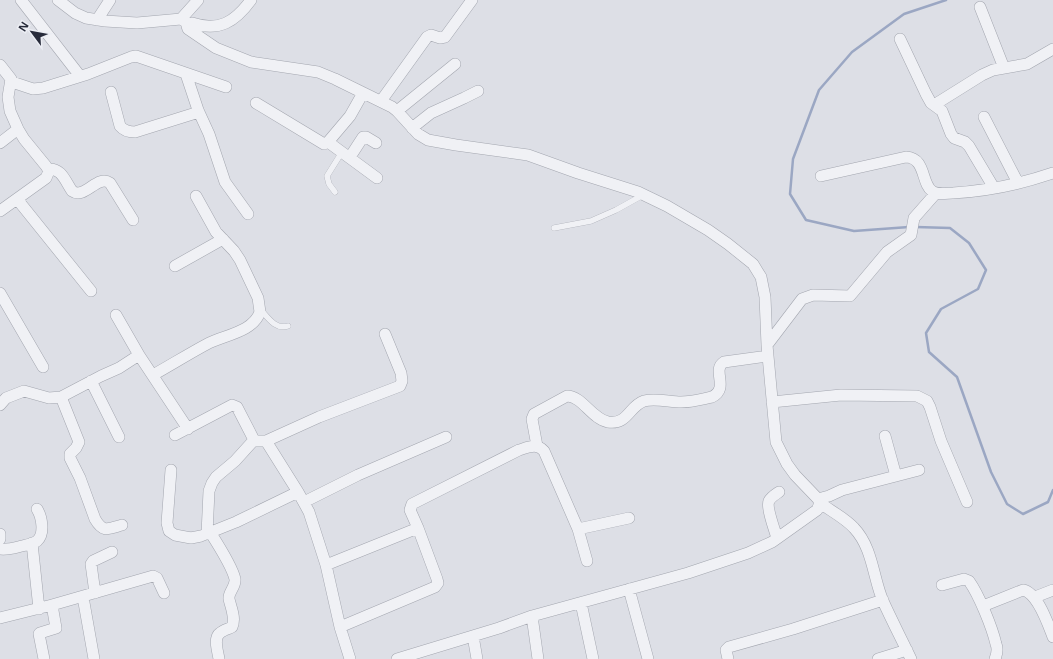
<svg xmlns="http://www.w3.org/2000/svg" width="1053" height="659" viewBox="0 0 1053 659" font-family="'Open Sans',sans-serif">
<rect width="100%" height="100%" fill="#dddfe6"/>
<g fill="none" stroke-linecap="round" stroke-linejoin="round">
<!-- stream -->
<path stroke="#9ba7c3" stroke-width="2.5" d="M909,227l-55,4 -48,-11 -16,-26 3,-35 26,-69 33,-38 52,-38 42,-14
M916,227l34,1 19,15 17,27 -8,19 -37,20 -15,24 3,19 28,25 34,95 16,32 16,10 25,-12 5,-12"/>
<defs>
<path id="service" d="M335,192l-6,-8 -2,-8 15,-24
M554,228l37,-7 25,-11 27,-15
M261,310c7,8 15,20 27,16"/>
<path id="minor" d="M21,0l59,76
M58,0l17,13 11,5 19,3 32,2 44,-4 8,5
M251,0c-16,22 -32,32 -59,23l-5,3 1,3 28,19 35,14 67,10 17,7 57,28 5,4 21,23 10,6 28,5 72,10 50,18 60,19 29,14 41,24 20,14 25,20 8,13 4,20 2,48 9,97 11,22 8,11 23,24 2,4 -3,7 -45,32 -24,11 -60,20 -156,43 -33,12 -102,31
M980,7l24,61
M181,19l17,-19
M97,20l13,-20
M900,39l26,55 5,9 11,8 9,23 3,4 11,4 4,4 25,42
M0,65l11,14 -3,18 2,14 8,18 6,10 22,27 3,5 -3,7 -46,33
M186,74l12,36 11,24 16,48 23,32
M12,82l21,7 10,-1 45,-14 43,-17 5,-1 90,31
M111,92l9,34c4,5 9,6 15,6l64,-20
M381,101l46,-64 4,-2 9,3 5,-1 27,-37
M256,103l68,41 4,-2 22,-26 13,-23
M934,105l48,-30 11,-5 34,-6 26,-15
M397,111l58,-47
M984,117l34,66
M412,128l19,-15 33,-15 14,-7
M328,142l49,36
M0,143l18,-14
M350,157l13,-20h3l10,6
M48,169c14,-1 17,12 24,22 13,9 25,-17 38,-8l23,37
M821,176l85,-19c20,1 15,26 26,34 5,4 15,2 21,2 34,-2 68,-9 100,-20
M17,199l74,92
M175,266l48,-27
M0,293l43,74
M767,345l35,-46 11,-4 37,1 37,-44 24,-17 3,-17 22,-25
M139,355l49,74
M153,375c18,-10 37,-22 56,-32 16,-8 44,-11 51,-31l-2,-14 -18,-38 -6,-9 -18,-19 -20,-36
M91,381l28,56
M61,397l18,45 -3,6 -6,6v4l10,20 15,41c8,14 13,10 27,6
M772,402l69,-7 76,1 10,5 3,6 11,34 26,61
M0,405l6,-7 18,-7 25,7 12,-1 40,-21 18,-8 20,-13 -23,-40
M175,435l57,-30 5,2 17,33 3,1h9l32,51 11,20 17,53 14,62 10,32
M885,436l11,40
M266,441l53,-24 81,-31 2,-5 -1,-8 -16,-39
M537,446l-5,-27 2,-5 33,-18c15,0 25,23 41,26 20,3 21,-16 36,-21 11,-3 26,1 37,1 11,0 21,-3 31,-5 18,-9 -1,-27 12,-35l44,-6
M171,470l-4,53 2,8 6,4 16,3 10,-2 35,-14 62,-30
M818,499l11,-3 13,-6 77,-20
M304,502l54,-27 88,-38
M820,503c11,8 25,15 34,25 19,20 19,50 29,73 9,20 19,39 28,58
M418,528l-8,-18 2,-6 107,-54c10,-3 18,-7 25,1l34,78 9,32
M578,529l51,-11
M210,532c7,11 22,34 25,47 1,8 -7,13 -6,20 2,9 7,19 3,28 -4,2 -9,3 -12,6 -7,5 -2,19 -1,26
M0,534v5
M207,534l2,-43 3,-8 4,-6 19,-16 19,-21
M777,538c-2,-7 -11,-31 -8,-37 2,-4 7,-7 10,-9
M32,543l7,66
M0,549c8,1 14,-1 22,-3 4,-1 11,-2 15,-5 8,-7 5,-24 0,-32
M326,565l92,-37 19,51 1,4 -3,4 -95,40
M942,585l22,-6 5,2c10,14 23,46 27,63 2,5 1,10 -1,15
M629,589l19,70
M95,593l-4,-29 2,-3 19,-9
M83,597l11,62
M1035,597l18,-7
M581,603l12,56
M983,606l40,-16c15,3 25,34 30,47
M532,616l6,43
M0,618l52,-13 101,-29 4,2 7,15
M473,636l4,23
M44,659l-5,-25 1,-1 16,-5 -4,-23
M728,659l-2,-9 3,-3 64,-18 90,-29
M878,659l29,-9"/>
</defs>
<!-- service casing -->
<use href="#service" stroke="#a3a6af" stroke-width="6"/>
<!-- minor casing -->
<use href="#minor" stroke="#a3a6af" stroke-width="12"/>
<!-- service -->
<use href="#service" stroke="#f0f1f5" stroke-width="5.5"/>
<!-- minor -->
<use href="#minor" stroke="#f0f1f5" stroke-width="11"/>
</g>
<!-- north arrow -->
<g transform="translate(32 32) rotate(302)" stroke="#eceef4" stroke-width="3" paint-order="stroke">
<path d="M0-3L7 15L0 10L-7 15Z" fill="#282c3b"/>
<text y="-6" font-size="11" font-weight="bold" text-anchor="middle" fill="#282c3b">N</text>
</g>
</svg>
